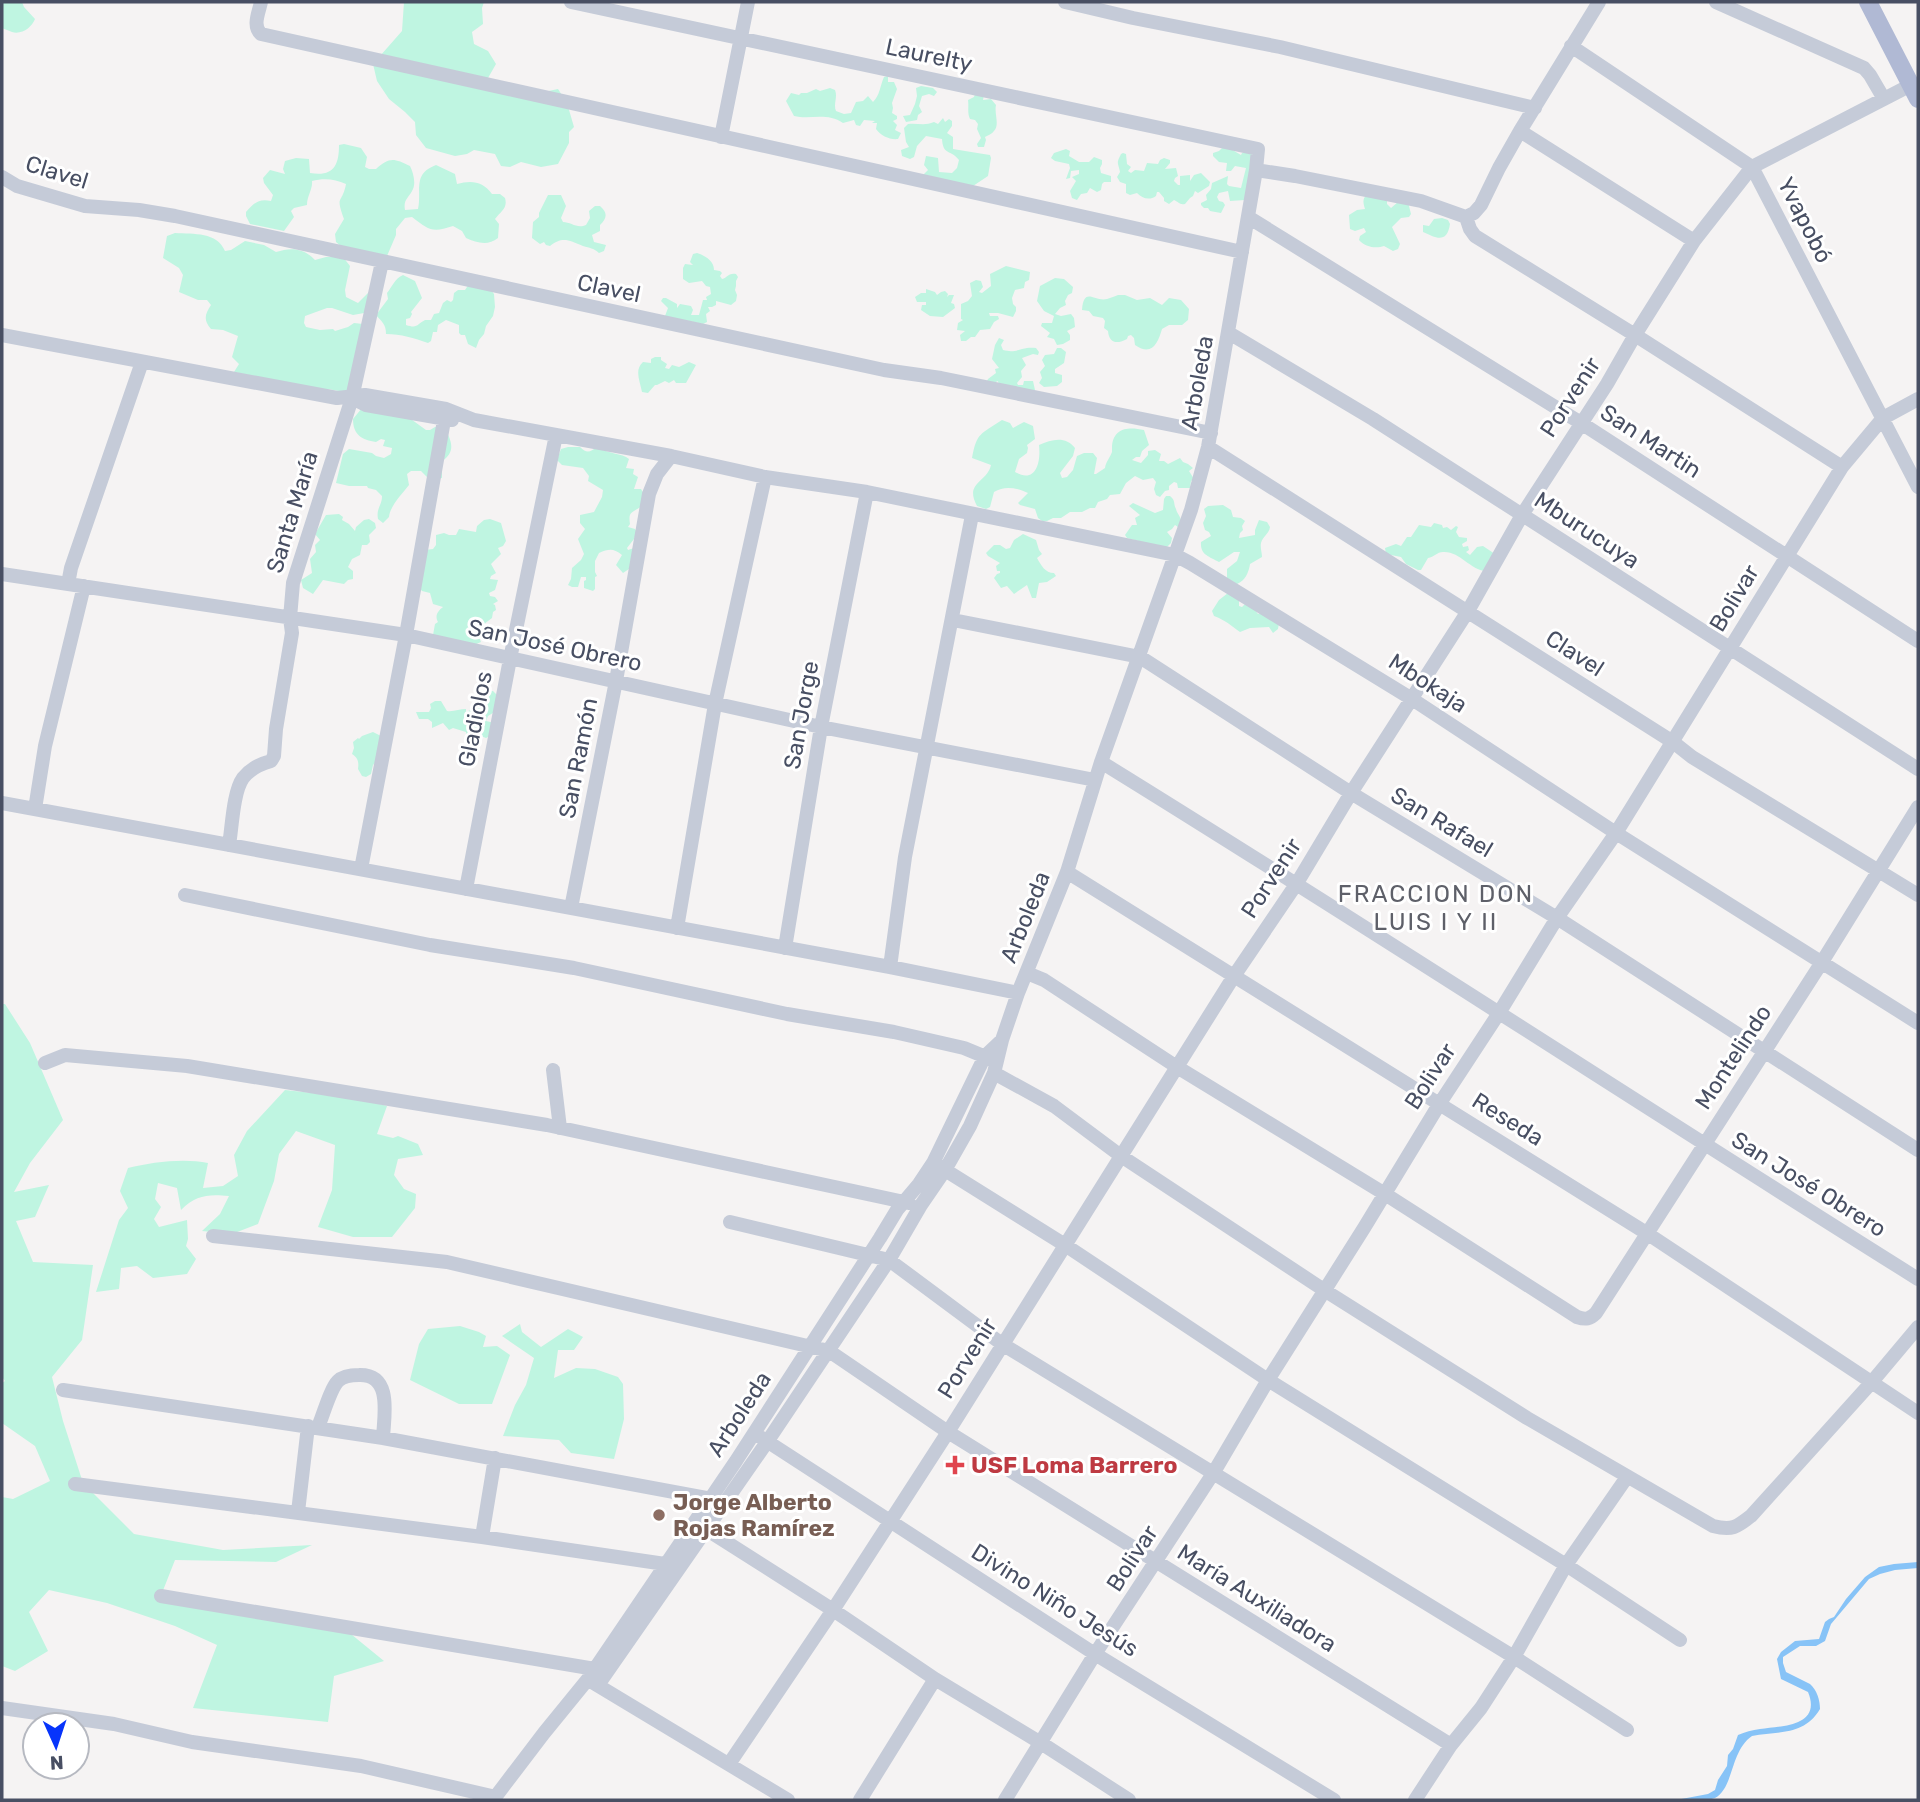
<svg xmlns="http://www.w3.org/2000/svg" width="1920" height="1802" viewBox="0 0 1920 1802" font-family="Rubik,sans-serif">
<rect width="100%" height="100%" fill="#f5f3f3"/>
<!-- green -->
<path fill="#bff5e1" d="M2,2h20l2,5 11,12c-3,8 -13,16 -23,13 -3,-1 -7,-3 -10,-4z
M404,2h80l-2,6 1,16 -11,8 2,12 14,7 8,13 -8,14 51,15 19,-4 9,14 7,24 -5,5v11l-11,21 -17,3 -20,-5 -11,5 -9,-1 -6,-12 -21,-4 -7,4 -12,2 -29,-8 -10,-13 -1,-13 -10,-10 -16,-13 -12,-18 -4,-17 29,-33z
M888,76v6h6l3,7 -5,14 1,5 -1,5 5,3v3l-4,2 4,4 -2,5 6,3 -3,6c-8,1 -17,-3 -22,-10l1,-6h-5l3,-2 -11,-1 -4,6 -4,-1 -2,-5 -11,3c-16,-11 -33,-3 -49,-7l-8,-15 5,-8 8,2 2,-2h6l9,-4 4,2 10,-3 5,2c3,7 -2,14 1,21l8,3 7,-1 5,-11 7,-1 5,-5 5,6c7,-7 7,-16 11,-25z
M921,86l12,2 4,4 -3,4 -5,-2 -7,2 -3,10 3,6 -4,3 -1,5 -11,2 -3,-6 7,-1 5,-11 2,-8 -1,-8z
M975,94l9,1 -1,5 8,-1 5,6c-2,8 4,20 -2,26 -2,3 -6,4 -9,6l1,3 -2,7h-6l-1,-3 4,-6 -4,-9 1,-5 -3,-4 -5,-1c-3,-6 -1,-12 -2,-19l6,-3z
M943,118l2,4 4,-3 3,2v5l-5,7 6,4v12c12,2 24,4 37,6l1,3 -3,18 -15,10 -51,-10 6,-6 -4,-5 2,-9 12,2 1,14 13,1 5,-5 2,-8c-8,-11 -16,-4 -17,-21l-16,-3 -9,10 -3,11 -4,2 -8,-3 -1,-6 8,-3 -3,-5 -2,-14 4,-4c10,-1 17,2 26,-2l4,2z
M344,144l17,4 6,9 -2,10 4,2h7c13,-12 18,-11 34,-3 3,6 6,16 3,23 -4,9 -10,10 -8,21l13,-1c4,-19 -6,-35 18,-44l19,9 2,10c14,-4 26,-3 35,10h8l5,4c3,10 -4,13 -10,21l4,5 -1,14c-10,8 -21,5 -32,0l-4,-7 -9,-5c-21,7 -24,4 -41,-9l-7,1 -9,11v6l-9,21 -43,-7 -8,-7 -1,-8 9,-15c-9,-25 -2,-14 2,-35 -11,-5 -22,-6 -34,-3 1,8 -5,15 -5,24l-13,3 -3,3 3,6 -10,14 -34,-7 -4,-8v-4c8,-9 13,-14 25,-11l2,-6 -9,-12 -1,-5 7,-8 15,4 -2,-5 2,-8 11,-3 13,1 1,14c23,4 29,-7 29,-28z
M1223,147l6,1 12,7 1,-2h10l-7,47 -15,1 -2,-10 -9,2 -2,4 2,4 4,1 2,3 -4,8 -11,-2 -2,-3h-4l-3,-3v-2l6,-3 -1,-5 5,-6 1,-6 16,-7 -1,8 2,2 12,2 5,-20 -11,-2 -4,5h-5l1,-8 -8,-1 -6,-6v-3l6,-2z
M1066,149l4,2 -1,5 10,6h10l5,-5 8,3v4l-2,4 1,5 10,3v6h-7l-2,2 -1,6 -4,2 -7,-4 -3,5 -6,1 -4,6 -5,-2 -2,-7 6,-10 -4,-4 7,-3v-4l-8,1 -1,7 -4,1 4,-11 -1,-4 -14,-3 -4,-3 3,-5z
M1123,153l3,1 1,10 4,3 -3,4 3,2 4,-3 9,1 3,-8 11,1 2,-4 4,-2 6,2v3l-5,6 11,-1 2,8 -3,2 -1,3 4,4h2v-9l10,-1v6l4,-6 7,-2 9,9 -1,4 -11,7 -3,-2 -2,5 -3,2 -5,6c-6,1 -6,-2 -11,-4l-5,4 -5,-3v-3l-5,-6h-2l-1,4c-7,5 -14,2 -19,-3l-7,2 -4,-2v-9l-6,-2 -3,-5 3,-5c-2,-10 -4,-8 1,-18z
M1374,190l13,9v5l4,4 7,-6h10l3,12 -2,3 -8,1 -9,9 8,17 -2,5 -5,2 -9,-5c-8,3 -19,1 -25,-6l1,-4 6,-4 -2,-4 -9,3 -5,-2 -1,-14 8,-5 8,-1c-4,-12 0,-13 9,-19z
M548,195h13l5,11 -5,12 2,4c8,0 14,7 23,3l4,-7 -1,-7 6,-5h5c8,7 7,12 0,19v6l-8,4 2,7 12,3 -2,6 -5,2c-6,-5 -9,-5 -16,-7 -14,-6 -21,-10 -33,0l-4,-1 -2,-3 -4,2 -8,-6 1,-16 6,-5v-4z
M1442,218l6,2 2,4c-3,20 -14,14 -27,8v-7l6,1 5,-7z
M175,233c19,1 42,-1 50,18l6,-1 14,-9 19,4 12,7c15,-5 28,-4 39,8l11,-3h17l7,9 -5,24 1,7 12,6 17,-17 -11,27 -11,2 -21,-7h-5l-22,8 -1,7 2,4 14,3 13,-1 2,2 13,-4 6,-4 9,1 -13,66c-10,4 -19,-3 -30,0l-86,-18 5,-8 -7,-7 6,-21 -15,-6 -12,-1c-8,-9 -6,-15 0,-24l-4,-5h-9l-19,-8 4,-17 -4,-7 -16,-10 4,-22z
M697,253c9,3 17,8 17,17l6,1 2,2 -2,3 2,3c6,-1 5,-6 14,-5l2,3 -2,4v5l-1,4 2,5 -1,6 -5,4 -15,-4v4l-4,2h-4l2,4 -4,3 1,8 -4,2 -38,-8 3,-8 -7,-7 2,-3h3l11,6v4l3,-4 11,2 2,4 -2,5h8l4,-15h4l-1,-3 5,-3 -1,-7 -4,-1 -4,-5 -13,2 -6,-4v-11l2,-4 8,1 -3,-3 3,-8z
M1006,266l24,6 -1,8 -4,2 -1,6 -9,2 -3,8 1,6 3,3v4l-3,6 -15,-4h-9l1,3h8l1,3 -5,3 -4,7 -10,1 -5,7h-4l-5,4h-5l-1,-6 5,-4 -8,-1 1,-7 5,-3 -2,-1v-15l7,-3 4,-5 -2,-13 6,-3 5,1 2,6 -4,5 3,1 9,-7 -1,-12z
M403,275l12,6 7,17 -11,14 1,2 -2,4 -4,1v6c12,4 11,-1 19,-5h6l3,-6 5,-1 4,-10 4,-3 4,2 2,-2 1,-7 4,-3h7l4,-6 22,6 3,4 1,13 -2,9 -7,10 -2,8 -5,6 -3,8 -8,-4 -3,-9h-4l-2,-2v-8l-13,-5 -8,5 -1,7h-4l-2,9 -3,2c-14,-5 -27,-9 -42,-9 0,-10 -4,-12 -10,-19l12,-16 -1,-6c5,-6 8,-15 16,-18z
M1055,278l9,1 9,8 -1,6 -4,2 -3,6 1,4 -6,3 -5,6 6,2 10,-2 3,4 1,9 -8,4 3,4v5l-7,4 -6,1 -3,-6 -7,-2 3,-4 -9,-7 1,-3h10l2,-7 -10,-5 -7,-10 3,-15z
M926,289l9,3 2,3 4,-3 4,-1 3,3 -1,3 2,-2h5l-3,8 3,1 1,4 -12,9 -13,-1 -9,-6 1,-5h4v-3h-9l-2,-5 6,-4h5z
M1118,295h7l12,5 13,-2 12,7 7,-7 12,2 8,9 -1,11 -6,5h-13l-7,4c-4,14 -10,28 -27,16l-1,-7 -3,-3 -3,1 -1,3c-9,5 -18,5 -19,-8l-4,-3 1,-7 -2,-3 -10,-2 -4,-5 -7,-1c2,-24 12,-8 25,-11 4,-1 8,-3 11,-4z
M999,338l5,2 -3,5 2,5c15,4 18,-4 33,-2l3,4 -1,3 -5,-1 -11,4 4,7 -5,6 1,6 -5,6 1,2h5l1,-4h9l2,9 -20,1 -4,-6 -12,1 -1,-5 -9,4 -3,-2 2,-4 8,-6 -1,-4 4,-1 -7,-9 3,-14z
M1057,348h4l5,4 -2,11 -9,6v4l7,2v7l-5,4 -13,1 -5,-4 3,-5 -2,-6 5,-6 -3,-6 3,-5 9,-1z
M655,357h6v3l6,4 -2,4 4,1 3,-4 7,2 10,-5 7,3 -10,18h-10l-2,-3 -5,3 -4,-2 -8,4h-2l-7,8 -6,-1c-2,-11 -8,-22 1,-30l8,1v-4z
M362,408l46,9 18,13h4l5,-3 9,1c8,12 12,24 -2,33v17l-12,2 -9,-9h-10l-4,3 2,11c-7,9 -19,21 -20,32l-6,6 -5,-4c-2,-11 4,-13 4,-23l-6,-6 -8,-2 -1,-2h-18l-13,-3 7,-29 6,-5 23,4 4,3 8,2 7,-4 1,-6 -9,-2 2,-6 -4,-1 -5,3c-14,-2 -23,-7 -23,-23z
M1002,420l8,3 3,5 11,-6 9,4 2,13 -8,6 1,3 -1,5 -8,6 -4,13c21,12 26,-10 24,-27 13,-6 27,-9 36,3l-2,8 -13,17 2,5 5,-1 6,-7 4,-14 7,-3h9l4,5 -3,16h2l9,-6c1,-7 5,-10 7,-16 0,-2 0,-4 0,-6 2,-19 17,-19 32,-16l5,15 -7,6 -2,6h-4l-4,3 9,3 7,-8v-4l7,-1 6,4 -2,7h5l4,3 12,-6 3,4 5,2 5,4 -4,3 5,8 -3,2 -1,7h-12l-1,-5 -3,-1 -5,4v4l-4,1 -5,6 -4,-2 -2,-6 2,-7 -3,-4 -10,2 -8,-4 -9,7 -6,11 -10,1 -3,4 -9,3 -3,6h-5l-8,4h-12l-9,6h-8l-6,3h-5l-4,-3 -3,-9 -15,-4 -2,-2 10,-10c-11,-5 -23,-8 -34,-1l-4,15 -4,2 -9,-3c-13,-24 10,-23 14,-41l-19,-7c5,-26 8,-23 30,-38z
M568,447h12c7,7 10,5 17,0 11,7 25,6 32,12l-3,9 8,1 -1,5 5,3 -4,12h7l3,5 -2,12c-10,7 -14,5 -12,18l-2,3 7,2 2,3 -3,7 -7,9 1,2 6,-2 -5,21 -6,4 -7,-8 6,-10c-9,-7 -13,-6 -23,-2l-4,8v11l2,4 -2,1v12l-2,2 -9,-3v-7l2,-1v-3h-5l-3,10h-6l-4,-2 3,-6 1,-11 9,-8 3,-6 -6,-15 7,-10 -5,-6v-8l14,-3 8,-15 1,-7 -15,-9 1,-5 -6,-8 -21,-3 -5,-5 4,-11z
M1166,496h4c6,5 3,7 6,13 2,8 8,8 2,18l-3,-2 -3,4 -5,3 5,6 -1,5 -5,5 -39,-10 -2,-3 7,-10h5l-2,-7 5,-3 -11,-9 4,-3 22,10 8,-3 1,-11z
M1223,505l8,5 2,7 8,1 4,3 -3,5 1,4 -3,3 -1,5 16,-3v-5l4,-10 8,2 3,5c-1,7 -7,9 -9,16 -1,4 1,10 1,14l-12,7c-1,8 -5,17 -13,20l-10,-6v-9l10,-8 3,-9h-6l-15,10c-10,-6 -19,-7 -18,-20l10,-6 -2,-4 -4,-2 -2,-7 3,-7 -2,-7 4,-3z
M339,514l4,3 -1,3 7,4 6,7 1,-4 8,-7 5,-1 6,4 1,5 -7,7 1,7 -3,3h-5l-2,10 -8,4 -4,8 5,4v8l-5,1 -4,4 -21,-4 -10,14 -10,-6 -2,-8 11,-7 -2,-14 6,-7 -1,-7 5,-5 -5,-6 11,-19z
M490,519l11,4 5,18 -3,5 -5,2 3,6 -10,10 5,9 -5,3 -1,3 8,1 -3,10 -6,3 1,3 5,1 3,4 -5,3 2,1 1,5 -3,2 -1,6 -12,9 2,3c-4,4 -3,7 -1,12l-7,3 -41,-10 2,-11 3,-2c-4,-7 1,-12 5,-15l-10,-3 -3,-11 -8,-2 -6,-7 9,-34 8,-1 3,-4v-10l8,-2 5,2h7l3,-6 17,3 1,-6 7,-6z
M1434,523l8,2 1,3 4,-1 4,3 5,-4 2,1 -2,5 3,5 8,1v3l-5,3 1,3 5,-1 1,4 -3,2 4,3 7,-8 6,-1 12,8 -9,17c-16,-1 -26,-20 -43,-19 -6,0 -9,5 -15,6l-7,12h-3l-12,-6 -5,-7 -15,-3 -1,-6 11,-4 5,2 6,-9h4l8,-12 12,2z
M1023,534l13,6 3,10 3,4 -5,4c4,7 8,15 17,15l2,3 -9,6 -8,1 -3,15h-4l-5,-13 -13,9 -7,-8 -6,2 -7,-10 3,-4 3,-1v-2h-3l-1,-5 4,-3 -12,-7 -2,-3 8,-8h6l6,4 4,-1 4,-8z
M1228,593l11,7v6l3,1 6,-6 10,13 9,-3 12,12 -1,6 -5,4 -4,-6 -19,1 -10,4c-10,-7 -13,-11 -26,-16l-2,-5 7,-11z
M479,690l14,1 3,3v17l-8,5 -2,5 13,3 -9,12 -4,2 -10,-4 -4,7h-6v-9l-13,-4 -4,2 -6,-7 -11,5v-6l-4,-3h-9l-3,-7h13l2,-4 -1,-4 5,-3h6l6,10c6,1 13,-2 19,-2v3l7,-3 2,4 2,-1v-12l-3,-7z
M373,732l8,4 -6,27 -2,2 -2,9 -5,3 -4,-1 -4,-7c1,-7 0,-11 -6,-15l2,-6 -1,-6 5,-4 1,1 3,-3z
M2,1004h3l25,39 33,77 -33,43 -16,29 35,-7 -14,32 -19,4 17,41 60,3 -11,75 -30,37 11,44 20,62 51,51 89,16 89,-5 -36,17 -101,-2 -13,33 173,28 49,40 -50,15 -6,46 -135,-14 24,-63 -42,-19 -68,-23 -58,-13 -20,22 19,39 -33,20 -13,-5v-169l11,2 37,-18 -15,-35 -33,-23v-40l3,-2 -3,-4z
M285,1090l73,8 29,8 -10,28 16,4 5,-2 20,8 5,11 -25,4 -4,16 10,14 12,5 -1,14 -23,29h-39l-35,-10 14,-37 3,-45 -39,-14 -17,23 -5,27 -16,43 -26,10 -30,-3 18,-17 9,-18c-21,-2 -33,-1 -48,14l-4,-22 -19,-5 -3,16 6,8 -7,12 5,8 28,-7 1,19 -2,7 10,13 -9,15 -34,4 -16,-12 -16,2 -2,21 -23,3 23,-72 9,-12 -8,-17 8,-23c24,-6 56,-10 80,-5l-5,25 20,-2 15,-10 -4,-21 13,-24z
M520,1324l2,8 19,15 27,-18 15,8 -9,13h-16l-4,28 22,-10 19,1 23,8 5,7 1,35 -10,40 -43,-6 -12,-13 -56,-4 12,-31 11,-20 8,-27 -32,-22z
M460,1326l19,6 7,4 -3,11 14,-1 13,9 -18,49h-33l-49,-24 9,-36 9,-15z"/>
<!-- water -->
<path fill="#87c3f7" d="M1918,1562v6l-23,2 -15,4 -11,5 -38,45 -6,17 -9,5h-16l-17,11v6l3,9 24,12c7,6 10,16 10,25 -16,27 -42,22 -68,27 -22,15 -18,52 -37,62 -11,4 -27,2 -39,2l32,-6 7,-4 3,-10 9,-14 1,-11 5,-6 5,-14c7,-3 14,-5 22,-6 22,-3 62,-3 48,-37l-27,-13 -4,-20 4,-7 14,-11 24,-2 6,-17 4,-3 5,-2 12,-18 19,-22 14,-10 15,-3z"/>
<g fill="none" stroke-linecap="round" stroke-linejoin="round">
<!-- minor -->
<path stroke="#c5cbd8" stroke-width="14" d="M261,2c-2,10 -9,24 0,32l981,218
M571,2l687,147 -2,21
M1065,2l68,16 147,29 255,61
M1716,2l148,66 6,7 14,24
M1571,46l181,121 166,320
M1520,131l174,110
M721,137l27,-135
M2,177l15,9 68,20 54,4 36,6 709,154 57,8 270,55
M1248,217l333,206 337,218
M1466,217l4,12 5,7 160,99 207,132
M1229,333l144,86 545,350
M2,335l335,63 28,-3 81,14 28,11 197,36 94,21 102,15 308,63 15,8 222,136 204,134 302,190
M352,398l14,7 86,15
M1208,447l465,295 19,15 226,138
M2,574l404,61 415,92 274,53
M68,584l3,-16 71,-206
M953,620l187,37 211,136 206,125 361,232
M1101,762c274,169 544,346 817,517
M2,803l888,164 128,26
M35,809l10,-63 39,-160
M229,845c3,-17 4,-53 14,-67 7,-9 17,-14 28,-17l3,-5 2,-27 16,-96 -2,-15 3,-35 59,-185 30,-136
M361,869l45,-234 40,-226
M1067,872l581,362 270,179
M466,889l44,-230 46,-224
M185,895l245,50 144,23 213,46 107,18 70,16 29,12
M571,908l45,-227 33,-187 8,-20 14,-18
M677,928l38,-224 50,-227
M785,948l36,-221 46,-235
M890,967l15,-110 67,-342
M1027,973l17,7 133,87 208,127 192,123c9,3 13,2 19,-4l226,-351 96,-155
M45,1063l20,-8 122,11 360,59 362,78
M553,1070l7,58
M994,1073l60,33 67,50 203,134 203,128 186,108c19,5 24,1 38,-10l120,-133 47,-56
M937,1165l128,80 203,135 298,185 114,75
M730,1222l159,38 113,84 512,313 113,73
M213,1236l234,26 382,89 119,81 503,313
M63,1390l320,48 334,62
M318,1427c5,-11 12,-38 20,-46 5,-5 14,-6 21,-6 34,-1 25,41 24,63
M762,1438l333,216 239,146
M75,1484l407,53 183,27
M298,1512l10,-86
M698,1524l135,86 102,69 106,64 88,57
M482,1537l13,-79
M161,1596l434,73
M592,1682l196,118
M598,1685l169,-243 122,-182 32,-55 24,-35 25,-44 24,-53 8,-33 16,-47 49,-121 34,-110 90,-252 17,-63 48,-277 39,6 126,25 45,16 8,-4 7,-8 18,-37 21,-37 79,-129
M2,1708l112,16 78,18 169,24 135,31
M729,1764l104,-154 115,-178 286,-456 63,-93 54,-90 117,-182 54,-96 85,-131 28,-49 59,-94 58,-74 159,-82 7,3
M493,1800l51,-67 44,-54 148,-218 144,-223 17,-28 22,-26 14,-21 52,-107 17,-16
M860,1800l75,-121
M1005,1800l90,-146 119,-182 54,-92 96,-152 76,-125 59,-90 58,-95 59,-85 226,-366 41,-49 35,-19
M1415,1800l36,-55 30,-37 33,-51 52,-92 61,-88"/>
<!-- major -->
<path stroke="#b0b9d4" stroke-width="18" d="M1868,2l50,97"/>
</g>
<!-- markers -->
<path fill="#e0444e" stroke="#fff" stroke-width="2.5" d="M951.5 1454.5h7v7h7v7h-7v7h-7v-7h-7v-7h7z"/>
<circle fill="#8d6e63" stroke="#fff" stroke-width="2.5" cx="659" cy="1515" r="7"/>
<g text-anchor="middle" stroke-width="6" stroke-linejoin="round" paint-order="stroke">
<!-- street labels -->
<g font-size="23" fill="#484f63" stroke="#fff">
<text transform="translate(929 55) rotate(12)" y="8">Laurelty</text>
<text transform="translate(57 172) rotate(17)" y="8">Clavel</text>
<text transform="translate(1805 220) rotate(63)" y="8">Yvapobó</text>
<text transform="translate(609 288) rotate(12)" y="8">Clavel</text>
<text transform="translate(1197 383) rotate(-80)" y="8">Arboleda</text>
<text transform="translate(1570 397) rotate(-57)" y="8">Porvenir</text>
<text transform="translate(1651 441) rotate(33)" y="8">San Martin</text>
<text transform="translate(292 512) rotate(-73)" y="8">Santa María</text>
<text transform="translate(1587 530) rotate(33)" y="8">Mburucuya</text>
<text transform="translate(1734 598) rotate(-59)" y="8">Bolivar</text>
<text transform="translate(555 645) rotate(12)" y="8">San José Obrero</text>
<text transform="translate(1575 653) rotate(33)" y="8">Clavel</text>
<text transform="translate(1428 683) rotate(33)" y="8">Mbokaja</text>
<text transform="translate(801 715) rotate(-80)" y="8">San Jorge</text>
<text transform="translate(475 719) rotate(-79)" y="8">Gladiolos</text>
<text transform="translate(578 758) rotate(-79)" y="8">San Ramón</text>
<text transform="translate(1442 822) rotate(31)" y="8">San Rafael</text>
<text transform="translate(1271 878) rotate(-57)" y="8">Porvenir</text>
<text transform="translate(1025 917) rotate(-68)" y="8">Arboleda</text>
<text transform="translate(1733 1057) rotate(-57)" y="8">Montelindo</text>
<text transform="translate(1430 1076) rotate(-57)" y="8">Bolivar</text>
<text transform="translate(1508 1119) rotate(32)" y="8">Reseda</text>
<text transform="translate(1809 1184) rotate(32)" y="8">San José Obrero</text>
<text transform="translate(967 1358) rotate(-58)" y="8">Porvenir</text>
<text transform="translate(739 1414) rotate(-57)" y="8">Arboleda</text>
<text transform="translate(1132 1558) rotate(-57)" y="8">Bolivar</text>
<text transform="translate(1257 1598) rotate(32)" y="8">María Auxiliadora</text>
<text transform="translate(1055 1600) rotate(32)" y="8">Divino Niño Jesús</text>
</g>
<!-- health labels -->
<g font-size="23" font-weight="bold" fill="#be3a42" stroke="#fff" text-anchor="start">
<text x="971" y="1473">USF Loma Barrero</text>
</g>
<!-- education labels -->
<g font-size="23" font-weight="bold" fill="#785e54" stroke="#fff" text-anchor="start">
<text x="673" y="1510">Jorge Alberto<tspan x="673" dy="26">Rojas Ramírez</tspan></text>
</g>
<!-- neighbourhood labels -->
<g font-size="24" letter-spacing="2" fill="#5e6069" stroke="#fff">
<text x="1436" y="902">FRACCION DON<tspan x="1436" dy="28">LUIS I Y II</tspan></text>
</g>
</g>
<!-- border -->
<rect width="1920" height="1802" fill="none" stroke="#484f63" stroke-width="7"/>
<!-- north arrow -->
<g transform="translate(56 1746) rotate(177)"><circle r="33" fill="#ffffff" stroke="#b6b9c1" stroke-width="2"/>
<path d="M0-5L12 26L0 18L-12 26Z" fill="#0734fb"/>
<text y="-10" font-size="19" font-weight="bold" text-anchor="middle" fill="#484f63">N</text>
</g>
</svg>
